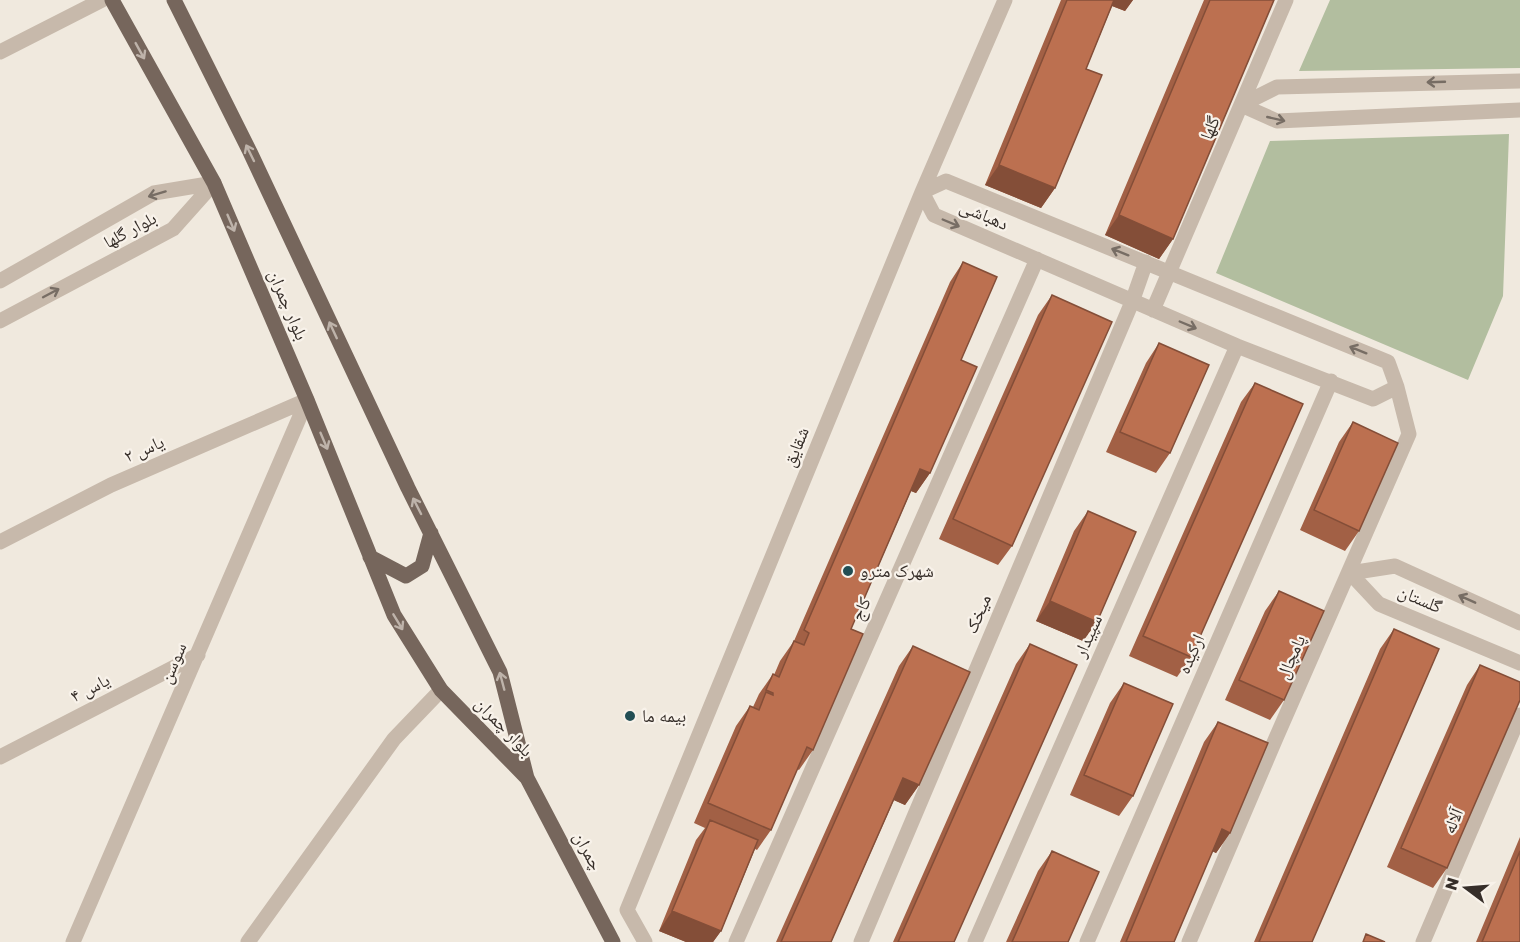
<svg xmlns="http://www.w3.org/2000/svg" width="1520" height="942" viewBox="0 0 1520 942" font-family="'Golos Text','Noto Naskh Arabic',sans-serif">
<rect width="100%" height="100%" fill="#f0e9de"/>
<!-- green -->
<path fill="#b2be9f" d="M1330,0h190v68l-221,3z
M1509,134l-6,162 -35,84 -252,-107 54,-132z"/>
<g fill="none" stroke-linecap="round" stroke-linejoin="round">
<!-- minor -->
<path stroke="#c7b9ab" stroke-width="15" d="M0,52l102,-52
M1520,81l-243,6 -36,18 36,16 243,-11
M0,281l154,-88 60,-10
M1153,310l133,-310
M0,321l173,-92 41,-46
M0,542l111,-57 196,-85
M1520,623l-125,-57 -45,7 29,31 141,59
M0,757l198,-102
M73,942l234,-542
M248,942l146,-203 47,-49
M645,942l-18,-32 295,-718 83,-192
M736,942l301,-683
M861,942l271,-640 14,-40
M975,942l262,-596
M1087,942l244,-561
M1189,942l87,-204 133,-304 -12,-47 -9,-25 -442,-181 -24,11 12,23 303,131 136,53 24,-12
M1423,942l97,-227"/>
<!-- major -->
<path stroke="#76665c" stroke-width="15" d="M112,0l102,183 93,217 87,215 47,75 85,87
M174,0l76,152 158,336 92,184 27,106 86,164
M370,557l36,19 16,-10 9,-33"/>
</g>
<!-- wall -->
<path fill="#a26045" d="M1061,0h72l-8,11 -13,-5 -26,63 -31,119 -14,20 -56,-23z
M1204,0h70l-101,239 -14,20 -54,-24z
M963,262l-2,98 -31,113 -14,20 -5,-2 -60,138 -38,121 -14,20 -2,-1 -26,61 -14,20 -2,-1 -34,82 -8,11h-27l-27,-11 37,-91 9,-12 -11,-5 42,-97 14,-20 3,1 6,-13 14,-20 1,1 6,-14 14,-20 156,-359z
M1052,295l-40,251 -14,19 -59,-26 99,-224z
M1159,343l11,110 -14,20 -50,-21 40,-89z
M1255,383l-64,274 -14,20 -48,-21 112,-254z
M1353,422l6,109 -14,20 -45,-21 39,-88z
M1088,511l9,111 -14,19 -47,-20 38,-90z
M1279,591l5,109 -14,20 -45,-20 40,-89z
M1394,629l-82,313h-58l126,-293z
M1030,644l-76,298h-61l123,-278z
M913,646l6,139 -14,20 -11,-5 -63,142h-55l123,-276z
M1480,665l-33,203 -14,20 -46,-21 80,-182z
M1124,683l9,113 -14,20 -49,-21 40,-92z
M1218,722l12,111 -14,20 -4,-2 -38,91h-54l84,-200z
M1520,837v105h-44z
M1052,851l16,91h-62l32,-71z"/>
<!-- shaded-wall -->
<path fill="#844e38" d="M1109,0h24l-8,11 -18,-7z
M999,165l56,23 -14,20 -56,-23z
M1119,215l54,24 -14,20 -54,-24z
M920,469l10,4 -14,20 -10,-4z
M1050,601l47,21 -14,19 -47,-20z
M903,778l16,7 -14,20 -16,-7z
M1222,829l8,4 -14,20 -8,-4z
M672,911l49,20 -8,11h-27l-27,-11z"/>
<!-- building -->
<path fill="#bc7050" stroke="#844e38" stroke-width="1.5" d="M1067,0h47l-28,69 16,6 -47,113 -56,-23z
M1210,0h64l-101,239 -54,-24z
M963,262l34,15 -36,83 16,7 -47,106 -10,-4 -69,160 12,5 -50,116 -6,-3 -36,83 -63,-27 42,-97 9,4 7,-18 7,3v-2l-7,-3 7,-16 6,3 15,-36 10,4 5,-12 -5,-3z
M1052,295l60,27 -100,224 -59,-27z
M1159,343l50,22 -39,88 -50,-21z
M1255,383l48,21 -112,253 -48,-21z
M1353,422l45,21 -39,88 -45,-21z
M1088,511l48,21 -39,90 -47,-21z
M1279,591l45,20 -40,89 -45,-20z
M1394,629l45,20 -127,293h-53z
M1030,644l47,21 -123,277h-56z
M913,646l57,26 -51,113 -16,-7 -72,164h-50z
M1480,665l40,17v18l-73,168 -46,-20z
M1124,683l49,21 -40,92 -49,-21z
M1218,722l50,21 -38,90 -8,-4 -48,113h-48z
M710,820l48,20 -37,91 -49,-20z
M1052,851l47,21 -31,70h-56z
M1520,851v91h-38z
M1366,934l19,8h-22z"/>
<!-- one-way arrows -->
<defs><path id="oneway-shaft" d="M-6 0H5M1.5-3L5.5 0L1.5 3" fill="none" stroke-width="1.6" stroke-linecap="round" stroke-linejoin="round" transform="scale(1.5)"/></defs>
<g stroke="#beb3aa">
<use href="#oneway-shaft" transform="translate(140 51) rotate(61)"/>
<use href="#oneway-shaft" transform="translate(250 153) rotate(-116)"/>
<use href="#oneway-shaft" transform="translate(231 223) rotate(67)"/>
<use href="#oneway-shaft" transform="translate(333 330) rotate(-115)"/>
<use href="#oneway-shaft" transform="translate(324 441) rotate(67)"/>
<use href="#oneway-shaft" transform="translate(417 506) rotate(-117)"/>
<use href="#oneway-shaft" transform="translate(398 622) rotate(59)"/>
<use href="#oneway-shaft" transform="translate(502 681) rotate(-105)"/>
</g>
<g stroke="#776d64">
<use href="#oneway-shaft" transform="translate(1436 82) rotate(178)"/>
<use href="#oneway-shaft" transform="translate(1276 119) rotate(13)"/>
<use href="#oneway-shaft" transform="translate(157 194) rotate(163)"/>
<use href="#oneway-shaft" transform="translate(951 223) rotate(23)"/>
<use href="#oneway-shaft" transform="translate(1120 252) rotate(-158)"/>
<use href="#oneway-shaft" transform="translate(51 293) rotate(-28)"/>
<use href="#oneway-shaft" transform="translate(1188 325) rotate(23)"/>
<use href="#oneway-shaft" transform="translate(1358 350) rotate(-158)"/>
<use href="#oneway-shaft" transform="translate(1467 599) rotate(-156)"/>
</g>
<!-- markers -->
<g fill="#224e54" stroke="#f8f2ea" stroke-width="2">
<circle cx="848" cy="571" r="6"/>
<circle cx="630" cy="716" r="6"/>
</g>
<g text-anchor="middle" stroke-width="4.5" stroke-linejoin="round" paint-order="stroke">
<!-- street labels -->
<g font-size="18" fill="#362e29" stroke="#f8f2ea">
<text transform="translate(1210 128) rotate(-67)" y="6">گلها</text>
<text transform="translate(984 215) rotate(23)" y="6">دهباشی</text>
<text transform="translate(130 230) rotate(-28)" y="6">بلوار گلها</text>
<text transform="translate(288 305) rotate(67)" y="6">بلوار چمران</text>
<text transform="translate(796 447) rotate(-68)" y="6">شقایق</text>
<text transform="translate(144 449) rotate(-23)" y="6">یاس ۲</text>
<text transform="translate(1420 599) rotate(23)" y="6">گلستان</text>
<text transform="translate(861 609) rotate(-66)" y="6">کاج</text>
<text transform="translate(978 614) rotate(-67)" y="6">میخک</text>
<text transform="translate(1088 636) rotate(-66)" y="6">سپیدار</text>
<text transform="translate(1191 654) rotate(-66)" y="6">ارکیده</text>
<text transform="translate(1291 657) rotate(-66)" y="6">پامچال</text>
<text transform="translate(173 663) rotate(-67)" y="6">سوسن</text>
<text transform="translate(90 688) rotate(-27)" y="6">یاس ۴</text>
<text transform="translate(504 727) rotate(46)" y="6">بلوار چمران</text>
<text transform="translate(1453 821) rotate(-67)" y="6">آلاله</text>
<text transform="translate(588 851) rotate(62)" y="6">چمران</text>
</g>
<!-- poi labels -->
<g font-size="18" fill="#362e29" stroke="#f8f2ea" text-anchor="start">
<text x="860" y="577">شهرک مترو</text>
<text x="642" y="722">بیمه ما</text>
</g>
</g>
<!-- north arrow -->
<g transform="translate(1466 888) rotate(286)" stroke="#f8f2ea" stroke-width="4.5" paint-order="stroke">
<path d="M0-4.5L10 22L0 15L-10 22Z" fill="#362e29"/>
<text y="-9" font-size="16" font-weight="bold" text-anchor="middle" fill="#362e29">N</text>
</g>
</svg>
